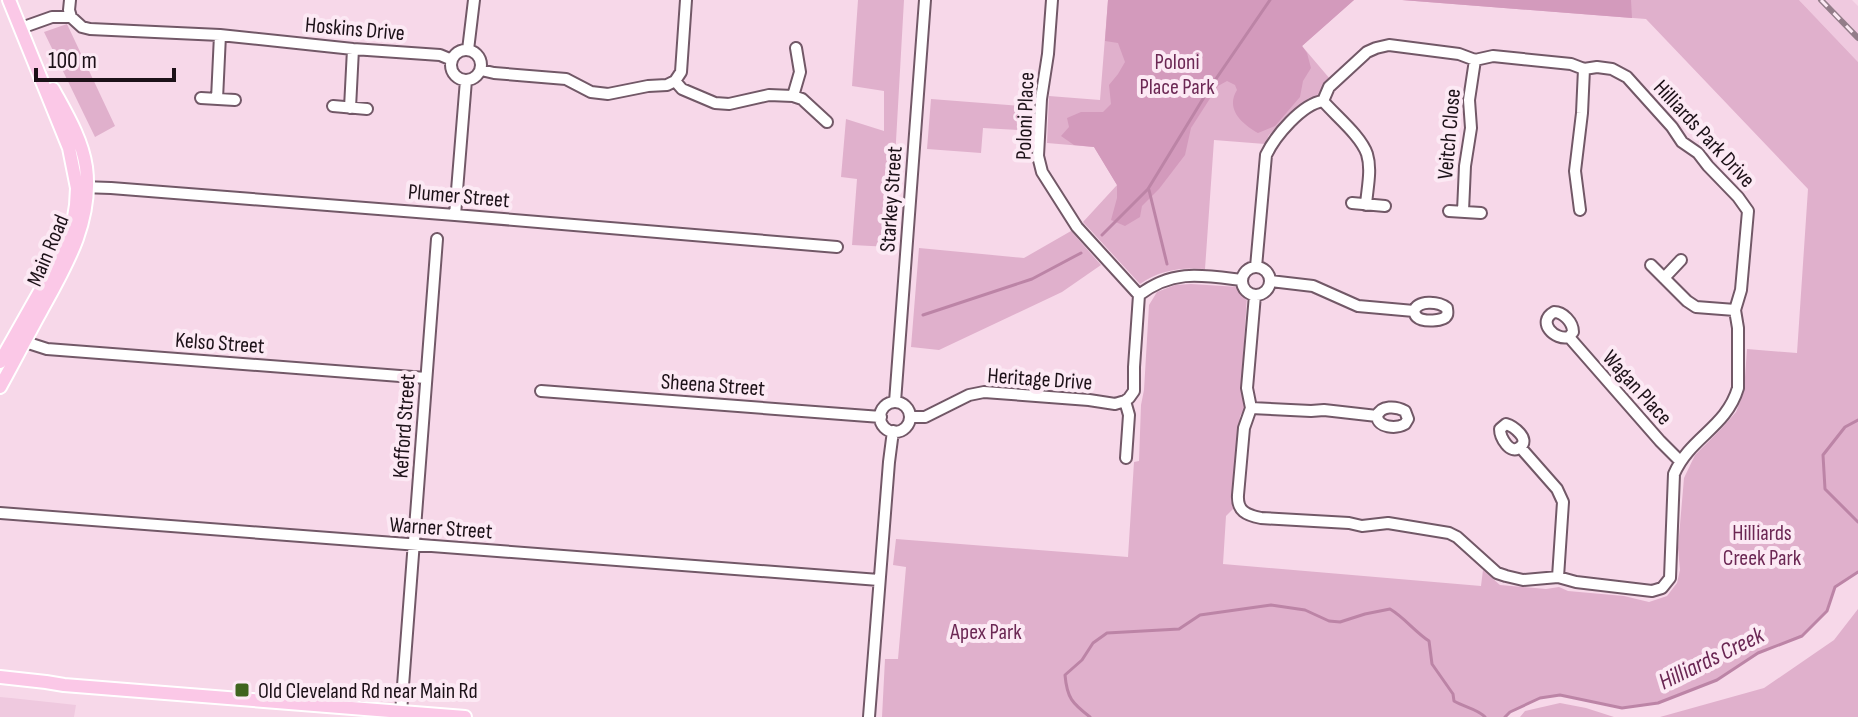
<svg xmlns="http://www.w3.org/2000/svg" width="1858" height="717" viewBox="0 0 1858 717" font-family="'Sofia Sans Condensed',sans-serif">
<rect width="100%" height="100%" fill="#f7d8e9"/>
<!-- built -->
<path fill="#efc9df" d="M1799,0h53l6,6v56z
M0,697l11,1 65,7 -2,12h-74z"/>
<!-- green -->
<path fill="#e0b0cc" d="M858,0h46l-14,247 -38,-2 5,-66 -16,-2 5,-58 38,12v-40l-32,-5z
M1108,0h246l-52,46 28,33 -6,5 -3,11 -12,3 -40,37 -4,9 -51,-4 -9,129c-24,-2 -45,1 -65,15l-57,-62 34,-37 -23,-38 -47,-4 2,-47 51,4z
M1402,0h397l59,62v510l-23,15 -8,24 -25,25 -44,17 -41,27 -59,23 -36,5 -62,-13 -20,3 -30,14 -5,5h-623l3,-58h13l8,-92 -13,-2 3,-26 232,18 6,-95 5,-1 2,-56 3,-15 5,-85 8,-13 18,-7 16,-1 48,3 8,9 -6,94 7,14 -8,12 -6,92 -8,8 -3,48 258,22 2,-16 17,15 46,4 13,-2 9,4 56,5 25,6 18,-6 10,-13 3,-13 -2,-22 6,-70 11,-23 26,-26 15,-17 8,-21 3,-42 50,4 11,-164 -162,-170z
M67,24l48,102 -20,11 -51,-105z
M931,99l104,8 -2,24 -50,-3 -2,25 -54,-4z
M1071,231l30,34 -39,27 -123,58 -28,-3 8,-99 105,10z
M1858,609v108h-198l104,-29 70,-48z
M1560,703l26,5 28,9h-94l5,-6z"/>
<!-- forest -->
<path fill="#d39abc" d="M1108,0h246l-52,46 5,7 4,15 -8,13 -3,16 -25,29 -17,7c-16,-9 -33,-24 -21,-43l-2,-5 -8,-4 -9,5 -27,42 -6,27 -26,34 -17,17 -2,11 -15,9 -14,-6 6,-22v-13l-23,-38 -20,-2 -13,-9 8,-9 -2,-9 14,-6h22l8,-8 -2,-19 9,-11 7,-12 -7,-19 -13,-2z
M1402,0h229l1,18z"/>
<g fill="none" stroke-linecap="round" stroke-linejoin="round">
<!-- stream -->
<path stroke="#bc84a6" stroke-width="3" d="M1149,190l18,74
M1102,235l46,-46 61,-100 61,-89
M923,315l109,-36 49,-26
M1858,420l-13,7 -22,28 2,34 33,33
M1090,717c-18,-14 -23,-19 -25,-42l17,-15 11,-17 14,-10 72,-4 21,-14 71,-10 34,5 24,11 11,1 25,-8 25,-5c15,9 24,22 39,32l3,23 21,30 1,7c10,6 24,8 31,16
M1505,717l5,-5 30,-14 20,-3 62,13 36,-5 59,-23 41,-27 44,-17 25,-25 8,-24 23,-15"/>
<defs>
<path id="minor" d="M70,0l-1,10 2,7
M1052,0l-4,54 -7,45 -3,57 4,16 35,55 62,68
M21,28l31,-11h19l11,10 8,2 130,6 133,14 87,6 12,5
M468,50l6,-50
M451 65a15 15 0 1 1 30 0a15 15 0 1 1-30 0Z
M481,70l13,3 72,6 25,13 17,2 40,-8 19,-1 8,-4 7,8 33,14 14,1 40,-9 24,1 9,3 25,23
M675,81l6,-9 5,-72
M793,96l7,-24 -4,-24
M201,98l34,2
M217,99l3,-64
M1323,101c13,15 38,35 44,53 5,16 0,35 -1,51
M333,106l34,3
M350,108l3,-59
M81,187l30,1 344,27 382,32
M1352,203l33,3
M1580,210l-5,-39 7,-58 2,-44
M1449,211l32,2
M1463,211l2,-45 6,-38 -2,-28 6,-40
M455,215l11,-135
M1651,265l36,36 9,6 39,3
M1242 281a14 14 0 1 1 28 0a14 14 0 1 1-28 0Z
M1664,278l17,-18
M1270,281l43,5 45,20 56,5c1,2 1,5 3,6 5,5 27,5 30,-2 1,-2 0,-5 0,-7 -9,-7 -29,-8 -33,3
M1255,295l-8,93 4,20 -7,20 -6,67c-1,16 8,20 23,23l88,5 13,3 26,-3 61,10 8,4 40,36 9,3 17,4 35,-3 18,5 76,9 10,-3 8,-10 4,-104c16,-37 52,-46 64,-86v-60l-3,-18 6,-20 7,-79 -10,-14 -30,-31 -10,-13 -16,-11 -10,-15 -45,-50 -15,-8 -15,-2 -13,2 -13,-5 -78,-8 -18,4 -16,-6 -70,-9 -13,3 -9,4 -38,35 -6,14c-21,3 -48,35 -57,54l-10,112
M1554,312c9,0 19,10 19,20l-4,5c-14,4 -33,-15 -15,-25z
M1569,337l91,104 20,20
M19,340l28,9 379,29
M541,391l340,26
M1125,401l4,14 -3,43
M895,402l30,-402
M880 417a15 15 0 1 1 30 0a15 15 0 1 1-30 0Z
M1251,408l60,3 13,-1 53,6c4,-11 19,-10 28,-5l3,8 -3,5c-9,5 -27,4 -28,-8
M910,417h15l44,-22 15,-3 105,8 26,4 10,-3 4,-3 5,-7v-24l5,-72c34,-26 63,-20 102,-15
M1506,424c7,2 25,15 14,23 -10,9 -20,-10 -20,-18z
M1520,447l37,42 6,13 -5,75
M0,513l879,67
M401,712l36,-473
M869,717l20,-255 4,-31"/>
<path id="major" d="M0,362l61,-108 11,-25 4,-24 1,-17 -8,-40 -60,-148
M0,387c14,-25 27,-51 41,-76 25,-45 52,-90 45,-144 -4,-28 -20,-54 -33,-78
M0,677l46,5 18,3 401,32"/>
</defs>
<!-- minor casing -->
<use href="#minor" stroke="#725867" stroke-width="14"/>
<!-- major casing -->
<use href="#major" stroke="#fff" stroke-width="16"/>
<!-- minor -->
<use href="#minor" stroke="#fff" stroke-width="10"/>
<!-- major -->
<use href="#major" stroke="#fbc8e7" stroke-width="12"/>
<defs>
<path id="rail" d="M1821,0l37,38"/>
</defs>
<!-- rail casing -->
<use href="#rail" stroke="#937d89" stroke-width="6"/>
<!-- rail -->
<use href="#rail" stroke="#fce9f4" stroke-width="3" stroke-dasharray="9" stroke-linecap="butt"/>
</g>
<!-- markers -->
<rect fill="#3f651e" stroke="#fce9f4" stroke-width="3" x="234" y="682" width="16" height="16" rx="4"/>
<g text-anchor="middle" stroke-width="8" stroke-linejoin="round" paint-order="stroke">
<!-- street labels -->
<g font-size="22" fill="#1c1118" stroke="#fce9f4">
<text transform="translate(355 28) rotate(5)" y="8">Hoskins Drive</text>
<text transform="translate(1024 116) rotate(-88)" y="8">Poloni Place</text>
<text transform="translate(1705 133) rotate(47)" y="8">Hilliards Park Drive</text>
<text transform="translate(1448 134) rotate(-85)" y="8">Veitch Close</text>
<text transform="translate(459 195) rotate(5)" y="8">Plumer Street</text>
<text transform="translate(890 199) rotate(-86)" y="8">Starkey Street</text>
<text transform="translate(47 250) rotate(-67)" y="8">Main Road</text>
<text transform="translate(220 342) rotate(4)" y="8">Kelso Street</text>
<text transform="translate(1040 378) rotate(4)" y="8">Heritage Drive</text>
<text transform="translate(713 384) rotate(4)" y="8">Sheena Street</text>
<text transform="translate(1638 387) rotate(48)" y="8">Wagan Place</text>
<text transform="translate(403 426) rotate(-86)" y="8">Kefford Street</text>
<text transform="translate(441 527) rotate(4)" y="8">Warner Street</text>
</g>
<!-- park labels -->
<g font-size="22" fill="#6c2854" stroke="#fce9f4">
<text x="1177" y="69">Poloni<tspan x="1177" dy="25">Place Park</tspan></text>
<text x="1762" y="540">Hilliards<tspan x="1762" dy="25">Creek Park</tspan></text>
<text x="986" y="639">Apex Park</text>
</g>
<!-- poi labels -->
<g font-size="22" fill="#1c1118" stroke="#fce9f4" text-anchor="start">
<text x="258" y="698">Old Cleveland Rd near Main Rd</text>
</g>
<!-- water labels -->
<g font-size="24" font-style="italic" fill="#6a2653" stroke="#fce9f4">
<text transform="translate(1711 658) rotate(-26)" y="8">Hilliards Creek</text>
</g>
</g>
<!-- scale -->
<path d="M36 68v12h138v-12" fill="none" stroke="#1c1118" stroke-width="4"/>
<text x="48" y="68" font-size="24" fill="#1c1118" stroke="#fce9f4" stroke-width="6" paint-order="stroke">100 m</text>
</svg>
